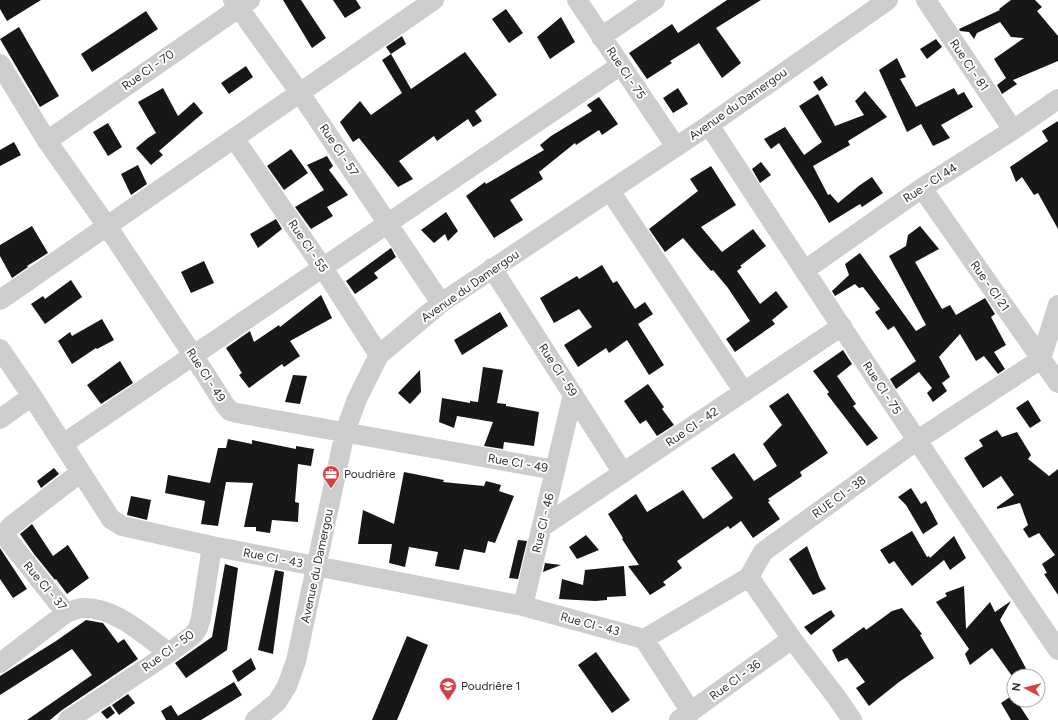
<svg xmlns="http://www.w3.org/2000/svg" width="1058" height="720" viewBox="0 0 1058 720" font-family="Figtree,sans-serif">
<rect width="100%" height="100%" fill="#fff"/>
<!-- building -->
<path fill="#171717" d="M0,0h41l-34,21 -7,-12z
M283,0h18l25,38 -14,10z
M333,0h23l5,8 -16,10z
M727,0h34l-45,28 25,35 -19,15 -23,-35 -29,18 2,2 -25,16 -18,-26 43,-29 6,9z
M1011,0h24l7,7 -5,4 21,25v25l-45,19 4,4 -15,10 -5,-9 9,-7 -12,-19 30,-21 -13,-1 -11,-15 -23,11 -3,6 -5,-7 -9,-1 -1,-2 41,-19 -1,-1z
M506,9l17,24 -14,10 -17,-24z
M146,11l12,18 -66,43 -11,-18z
M561,17l14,25 -25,17 -13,-22z
M19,27l40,69 -19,11 -40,-68z
M402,36l4,8 -15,10 20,35 54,-37 32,43 -22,16 7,10 -9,6 -5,-8 -31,22 -3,-5 -35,25 14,18 -15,8 -39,-49 -6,4 -13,-20 20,-21 11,14 31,-22 -20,-33 9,-6 -5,-7z
M936,39l6,8 -15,12 -7,-10z
M897,58l9,19 -6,2 16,28 38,-19 4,7 6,-3 9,15 -32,18 9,13 -17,8 -12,-22 -14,8 -28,-62z
M246,66l7,11 -24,17 -8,-11z
M822,76l6,9 -9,6 -6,-9z
M163,88l15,28 16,-14 9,11 -44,38 4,4 -12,10 -15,-17 12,-10 8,-5 -18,-31z
M678,88l10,16 -15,9 -10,-15z
M865,91l22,26 -39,24 2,4 -37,21 15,29 2,-1 8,9 22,-18 12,-8 11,16 -21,14 -2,-3 -31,19 -12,-21 -38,-59 -8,6 -7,-10 21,-12 19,28 18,-13 -23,-36 19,-12 17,32 29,-11 -9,-14z
M599,97l19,27 -16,11 -3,-5 -23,15 -1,-2 -36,29 4,7 -33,21 13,20 -29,18 -28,-42 19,-14 1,2 58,-34 -4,-5 11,-9 41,-25 -5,-6z
M1058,121v108l-20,-36 -4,2 -12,-18 -6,5 -6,-15 38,-26 -6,-10z
M108,123l14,24 -14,9 -15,-24z
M14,142l7,13 -21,11v-16z
M291,149l17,24 -24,17 -17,-24z
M327,156l6,10 -4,4 19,25 -21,12 6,9 -22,13 -16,-22 29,-17 -17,-25z
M761,162l10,13 -11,8 -8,-14z
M138,165l9,19 -16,11 -10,-21z
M711,166l25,39 -35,22 21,25 31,-23 13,17 -26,20 2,1 -5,4 23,33 16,-13 12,16 -16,13 3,4 -40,28 -9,-13 24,-18 -22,-33 -15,-18 -2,1 -28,-33 -18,14 -16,-23 49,-38 -8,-12z
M446,212l12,19 -10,10 -3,-7 -11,9 -13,-13z
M276,219l6,10 -24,19 -8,-14z
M32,226l16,27 -21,13 1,1 -16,11 -12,-22v-11z
M920,226l19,23 -24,13 27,47 8,-4 6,10 29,-17 10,16 -4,3 15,28 -12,7 11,17 -7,5 -14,-18 -8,5 -16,-27 -21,23 11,20 -8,6 5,8 -14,11 -6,-9 5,-5 -13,-16 -23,17 -6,-10 26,-18 -22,-35 -6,4 -13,-18 5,-3 -17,-22 -4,1 -4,-4 -20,12 -3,-5 17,-16 -4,-11 15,-11 56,78 10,-6 -37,-69 17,-10 2,-11z
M391,248l5,9 -22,16 4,5 -23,16 -9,-13z
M204,261l10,22 -23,10 -10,-21z
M602,265l11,18 4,-2 18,28 10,-7 8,12 -15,10 26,41 -15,10 -22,-35 -18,13 -3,-5 -28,19 -14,-22 28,-18 -13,-18 -25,14 -14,-25 37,-22 2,3z
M71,280l11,17 -37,27 -14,-20 12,-8 2,3z
M321,295l11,23 -42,23 10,15 -16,11 -2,-3 -33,24 -10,-13 3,-2 -16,-25 24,-17 4,11 25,-17 1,2z
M500,312l8,14 -46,29 -8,-15z
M102,319l12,21 -17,9 -1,-1 -24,16 -14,-23 12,-9 2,4z
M843,350l9,14 -15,12 19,28 -3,2 25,32 -11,8 -40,-52 2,-2 -16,-21z
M120,361l13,22 -32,21 -14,-19z
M483,367l20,3 -6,33 9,1v2l33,6 -5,34 -30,-4 -1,7 -19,-3 9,-24 -36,-6 -3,12 -15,-6 3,-24 28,5v-2l8,1z
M420,370l1,22 -11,12 -12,-11z
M293,375l14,1 -7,28 -15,-2z
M648,384l16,23 -2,2 12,16 -17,11 -11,-16 -6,4 -16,-23z
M788,393l40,60 -28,19 2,4 -34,23 2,2 -2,1 12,17 -27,19 -12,-17 -11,8 -2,-3 -51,35 5,7 -19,14 3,3 -16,10 -22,-29 11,-1 -17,-26 1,-1 -15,-24 28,-20 11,18 36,-22 20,29 2,-1 28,-20 -22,-30 23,-15 20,28 23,-15 -14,-22 19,-19 -13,-19z
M1028,400l13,21 -11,7 -14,-20z
M997,430l5,7 15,-5 14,23 -3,4 21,17 9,-7v126l-14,-21 3,-1 -5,-9 13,-9 -16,-22 -10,5 -6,-9 5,-4 -8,-22 -23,6v-2l17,-12 -13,-19 -18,12 -19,-30 19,-12 -4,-6z
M228,439l24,5v-4l44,9v-3l18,3 -3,17 -13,-2 -3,38 4,1 -1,19 -26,-2 -2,13 -14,-2v-4h-12l9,-44 -27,-1 -8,44 -17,-2 4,-23 -40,-8 3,-18 42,8 8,-35h8z
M54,468l5,6 -18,14 -4,-7z
M404,472l40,8 -1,2 41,4 2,-5 15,4 -2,6 15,5 -19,47 -7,-2 -3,12 -21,-4 -5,21 -24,-4 3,-14 -29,-5 -4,20 -16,-4 3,-19h-34l5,-34 31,14z
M911,488l10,16 5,-3 12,23 -15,10 -17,-29 -8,-8z
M131,496l20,4 -4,20 -20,-5z
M32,524l21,32 15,-11 21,33 -22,16 -11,-15 -1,1 -21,-26 -14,-20z
M912,531l15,26 2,-1 1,2 24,-22 12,22 -16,12 -6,-10 -32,26 -18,-25 -5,3 -9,-14z
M586,535l13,15 -22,9 -8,-12z
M518,540l9,1 -9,38 -9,-1z
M807,546l13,33 6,10 -13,6 -24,-36z
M0,548l27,41 -14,9 -13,-19z
M545,563l16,2 -18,7z
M225,564l13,4 -11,82 -41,28 -11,-15 37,-26z
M624,566l2,30 -19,1v3l-12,1 -36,-2 3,-20 21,6 2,-15z
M275,570l9,2 -11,82 -15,-4z
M964,586l2,43 24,-27 5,10 16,-11 -11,19 30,56h-18l-20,-28 -22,17 -5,-11 4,-5 -33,-47 11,-6 -2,-3z
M902,608l20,26 -2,1 14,23 -35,24 -30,24 -13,-18 9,-6 -18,-24 -9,4 -6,-12 32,-23 2,3 26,-19z
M831,610l4,6 -24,19 -7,-8z
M86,620l17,3 15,20 6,-4 14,20 -76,51 -12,10h-23l65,-45 -20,-26 -72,46v-19l56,-35z
M407,636l21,9 -25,61 -6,14h-25z
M596,652l34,48 -18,13 -34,-48z
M251,658l5,11 -18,13 -6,-11z
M234,682l8,13 -41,25h-35l-5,-9 10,-6 7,11z
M128,694l7,9 -16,12 -7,-10z
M1013,695l1,5h2l13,20h-18l-10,-17z
M110,706l5,7 -8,6 -6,-7z"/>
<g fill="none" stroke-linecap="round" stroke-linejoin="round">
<!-- minor -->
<path stroke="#cdcdcd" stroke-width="20" d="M233,0l67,93 141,210
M577,0l99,147
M926,0l87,130
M601,37l54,-37
M0,64l47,77 60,85 86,129 32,50 5,6 7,2 318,57
M709,125c115,176 231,351 349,525
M234,138l89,130 56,87
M47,141l203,-141
M922,188l136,195
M610,191l134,201
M492,268l131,205
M805,270l117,-82 91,-58 45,-31
M0,300l434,-300
M0,349l32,47 79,123 11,7 90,20 311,60 121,33 47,73
M0,419l32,-23
M63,444l558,-379
M81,472l-70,54 -7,9 62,78c5,-2 12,-5 18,-5 33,0 60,27 85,45
M542,527l300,-201
M749,577l43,62 45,59 15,22
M523,606l50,-212
M644,639l105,-62 14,-25 153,-111 125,-82 17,-54
M0,663l66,-50
M68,720l101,-67 25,-19 4,-6 3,-10 11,-72
M255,720l22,-18 10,-16 9,-25 49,-229 12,-33 22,-44 62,-52 268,-178 179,-125
M679,720l113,-81"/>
</g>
<!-- icons -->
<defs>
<symbol id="office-pin" viewBox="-11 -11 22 30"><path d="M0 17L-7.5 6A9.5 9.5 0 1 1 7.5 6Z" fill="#d74144" stroke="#fff"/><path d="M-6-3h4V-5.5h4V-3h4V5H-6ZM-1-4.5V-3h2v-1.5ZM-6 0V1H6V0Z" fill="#fff"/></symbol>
<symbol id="school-pin" viewBox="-11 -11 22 30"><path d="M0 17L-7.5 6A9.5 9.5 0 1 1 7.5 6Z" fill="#d74144" stroke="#fff"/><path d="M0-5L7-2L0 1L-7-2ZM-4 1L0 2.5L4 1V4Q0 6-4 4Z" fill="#fff"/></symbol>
</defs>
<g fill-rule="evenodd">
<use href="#office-pin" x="321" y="464" width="20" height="27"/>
<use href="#school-pin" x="438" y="676" width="20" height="27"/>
</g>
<g text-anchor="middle" stroke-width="4" stroke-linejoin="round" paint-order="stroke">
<!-- street labels -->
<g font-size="12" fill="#303030" stroke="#fff">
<text transform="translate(969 65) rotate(56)" y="4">Rue CI - 81</text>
<text transform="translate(148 70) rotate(-35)" y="4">Rue CI - 70</text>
<text transform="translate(626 73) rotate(56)" y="4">Rue CI - 75</text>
<text transform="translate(738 104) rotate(-35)" y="4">Avenue du Damergou</text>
<text transform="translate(339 150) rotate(56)" y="4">Rue CI - 57</text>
<text transform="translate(930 183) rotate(-33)" y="4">Rue - CI 44</text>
<text transform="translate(308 246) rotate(56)" y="4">Rue CI - 55</text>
<text transform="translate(470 286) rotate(-35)" y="4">Avenue du Damergou</text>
<text transform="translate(990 286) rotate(55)" y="4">Rue - CI 21</text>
<text transform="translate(558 370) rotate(57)" y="4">Rue CI - 59</text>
<text transform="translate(206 375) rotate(57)" y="4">Rue CI - 49</text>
<text transform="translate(882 388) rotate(57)" y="4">Rue CI - 75</text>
<text transform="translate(692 427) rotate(-34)" y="4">Rue CI - 42</text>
<text transform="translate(518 463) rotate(10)" y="4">Rue CI - 49</text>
<text transform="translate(839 497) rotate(-36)" y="4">RUE CI - 38</text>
<text transform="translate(543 523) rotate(-77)" y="4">Rue CI - 46</text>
<text transform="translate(273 558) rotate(11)" y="4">Rue CI - 43</text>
<text transform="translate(317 566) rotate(-78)" y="4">Avenue du Damergou</text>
<text transform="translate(45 586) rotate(50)" y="4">Rue CI - 37</text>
<text transform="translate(590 624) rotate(15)" y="4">Rue CI - 43</text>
<text transform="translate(168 651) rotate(-36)" y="4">Rue CI - 50</text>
<text transform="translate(735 680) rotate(-36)" y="4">Rue CI - 36</text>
</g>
<!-- poi labels -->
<g font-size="12" fill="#303030" stroke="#fff" text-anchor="start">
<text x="344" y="478">Poudrière</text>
<text x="461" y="690">Poudriêre 1</text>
</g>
</g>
<!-- north arrow -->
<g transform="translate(1026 688) rotate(277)"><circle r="19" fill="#ffffff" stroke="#acacac"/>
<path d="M0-3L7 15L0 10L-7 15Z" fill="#d74144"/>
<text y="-6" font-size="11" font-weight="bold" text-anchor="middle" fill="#303030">N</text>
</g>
</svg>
